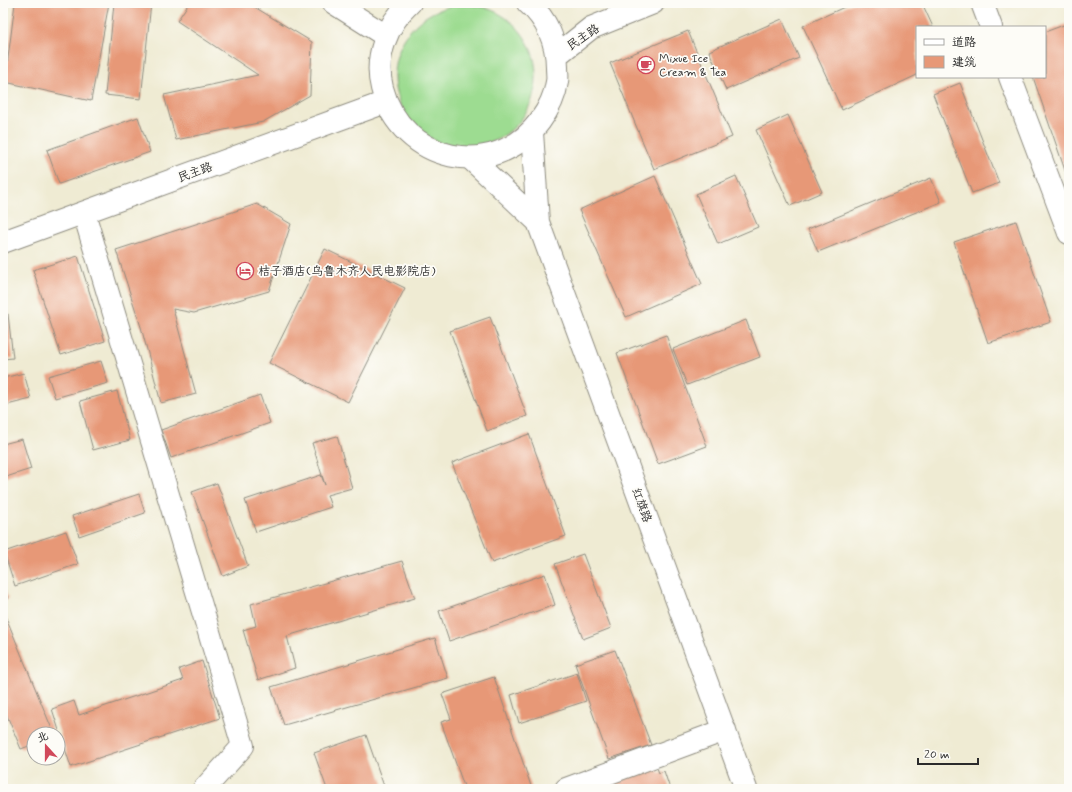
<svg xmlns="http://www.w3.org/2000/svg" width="1072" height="792" viewBox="0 0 1072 792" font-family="Mynerve,'LXGW WenKai TC',sans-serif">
<rect width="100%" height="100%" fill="#fdfcf7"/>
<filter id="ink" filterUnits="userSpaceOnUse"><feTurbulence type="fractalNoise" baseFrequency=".025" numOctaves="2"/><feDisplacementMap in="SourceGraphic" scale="8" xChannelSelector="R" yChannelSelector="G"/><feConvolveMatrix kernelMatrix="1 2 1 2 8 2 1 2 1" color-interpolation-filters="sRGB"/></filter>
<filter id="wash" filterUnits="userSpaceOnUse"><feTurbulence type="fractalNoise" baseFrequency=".012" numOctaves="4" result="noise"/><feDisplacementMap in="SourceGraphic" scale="16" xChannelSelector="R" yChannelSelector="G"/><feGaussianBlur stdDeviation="0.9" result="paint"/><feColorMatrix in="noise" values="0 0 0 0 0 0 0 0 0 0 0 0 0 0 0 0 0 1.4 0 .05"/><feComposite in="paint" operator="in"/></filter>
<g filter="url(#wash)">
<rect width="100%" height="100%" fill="#efebd3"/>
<!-- green -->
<path fill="#9ddc91" stroke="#64845e" d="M394 76a71 71 0 1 1 142 0a71 71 0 1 1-142 0Z"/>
<g id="blocks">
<!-- building -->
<path fill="#e79877" d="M15,3h94l-18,98 -86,-19z
M114,3h37l-10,96 -36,-4z
M189,3h59l64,39 -2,53 -47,27 -87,18 -12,-45 94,-20 -81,-54z
M853,3h69l11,24h-16v48l-75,35 -39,-84z
M782,19l17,39 -73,32 -17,-39z
M1069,23v159l-36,-105h12v-45z
M688,31l44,106 -78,32 -44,-106z
M960,83l39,100 -27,10 -39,-99z
M788,115l34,77 -32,14 -34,-76z
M138,117l12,35 -91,32 -12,-34z
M655,176l47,108 -76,33 -47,-107z
M736,176l22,51 -40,17 -22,-50z
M931,178l10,24 -123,50 -10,-23z
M257,204l34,20 -22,67 -75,22 -21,-4 23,85 -35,9 -20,-76 -25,-77z
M1016,221l35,101 -63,21 -34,-101z
M325,249l80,39 -57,114 -79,-39z
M78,256l27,85 -44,14 -28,-85z
M3,314h5l5,44 -10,1z
M490,317l37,99 -40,15 -37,-100z
M746,320l14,37 -73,28 -14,-36z
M666,335l41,111 -49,18 -41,-111z
M101,361l7,22 -53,15 -7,-22z
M24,373l7,26 -28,7v-28z
M117,391l13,49 -37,10 -13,-49z
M260,395l10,28 -99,35 -10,-28z
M529,434l37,102 -74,27 -40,-100z
M337,436l15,52 -25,7 4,12 -75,25 -11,-32 76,-25 4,10 -13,-42z
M22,439l9,30 -28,9v-34z
M217,483l31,83 -25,10 -31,-84z
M139,494l6,19 -66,23 -7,-20z
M66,531l12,33 -63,22 -11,-34z
M583,554l28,74 -28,11 -28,-75z
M402,561l13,37 -128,38 8,32 -37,12 -15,-50 13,-4 -5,-22z
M545,574l10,31 -106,36 -10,-30z
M3,585l5,14 -5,2z
M3,610l51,124h-20v10l-13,5 -18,-43z
M435,638l13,40 -164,47 -13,-38z
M615,650l36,95 -42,14 -34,-95z
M202,661l18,57 -149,49 -19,-58 22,-8 5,14 104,-35 -4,-11z
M577,673l9,28 -67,22 -8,-28z
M494,677l38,112h-67l-24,-67 10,-3 -9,-25z
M366,735l19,54h-58l-13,-36z
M655,763l4,10 5,-2 6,18h-56l-4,-10z"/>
</g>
</g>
<g filter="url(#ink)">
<use href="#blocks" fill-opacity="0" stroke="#8d8b7f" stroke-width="1"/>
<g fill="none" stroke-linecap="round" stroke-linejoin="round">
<defs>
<path id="minor" d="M334,3l52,33
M982,3l9,24
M1010,77l59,156
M532,132l6,90 208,567
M470,158l68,64
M84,213l159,533 -39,43
M566,789l159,-59"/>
<path id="major" d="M410,3c-23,21 -36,54 -28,85 19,74 112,95 158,33 8,-11 15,-25 17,-39 1,-4 0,-10 0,-15 0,-24 -10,-48 -29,-64
M557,55l34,-27 62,-25
M3,242l383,-140"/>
</defs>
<!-- minor casing -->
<use href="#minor" stroke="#8d8b7f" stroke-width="24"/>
<!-- major casing -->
<use href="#major" stroke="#8d8b7f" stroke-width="24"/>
<!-- minor -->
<use href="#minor" stroke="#fff" stroke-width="22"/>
<!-- major -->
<use href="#major" stroke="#fff" stroke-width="22"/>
</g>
</g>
<!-- icons -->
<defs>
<symbol id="cafe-ring" viewBox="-11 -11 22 22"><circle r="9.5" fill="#fdfcf7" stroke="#d1495b" stroke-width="1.5"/><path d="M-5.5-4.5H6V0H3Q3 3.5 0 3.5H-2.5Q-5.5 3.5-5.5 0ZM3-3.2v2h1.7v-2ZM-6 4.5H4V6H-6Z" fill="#d1495b"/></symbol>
<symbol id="hotel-ring" viewBox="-11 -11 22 22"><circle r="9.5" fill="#fdfcf7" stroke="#d1495b" stroke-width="1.5"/><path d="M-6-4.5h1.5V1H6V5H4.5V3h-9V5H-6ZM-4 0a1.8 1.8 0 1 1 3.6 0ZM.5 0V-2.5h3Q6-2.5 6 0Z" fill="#d1495b"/></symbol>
</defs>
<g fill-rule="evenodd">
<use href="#cafe-ring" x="636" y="55" width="20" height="20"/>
<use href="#hotel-ring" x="235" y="261" width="20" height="20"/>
</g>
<g text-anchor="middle" stroke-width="3.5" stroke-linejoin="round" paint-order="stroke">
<!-- street labels -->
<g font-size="12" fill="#2b2b2b" stroke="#fdfcf7">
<text transform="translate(583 37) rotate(-34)" y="4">民主路</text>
<text transform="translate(195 172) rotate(-20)" y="4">民主路</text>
<text transform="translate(642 505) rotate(70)" y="4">红旗路</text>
</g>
<!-- poi labels -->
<g font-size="12" fill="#2b2b2b" stroke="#fdfcf7" text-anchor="start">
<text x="659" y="62">Mixue Ice<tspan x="659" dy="14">Cream &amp; Tea</tspan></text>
<text x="258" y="275">桔子酒店(乌鲁木齐人民电影院店)</text>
</g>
</g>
<!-- margin -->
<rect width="1072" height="792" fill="none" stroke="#fdfcf7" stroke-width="16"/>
<!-- legend -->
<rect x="916" y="26" width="130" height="52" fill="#fdfcf7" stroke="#a9a8a5"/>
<rect x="924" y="39" width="20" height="6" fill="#ffffff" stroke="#a9a8a5"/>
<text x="952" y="46" font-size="12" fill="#2b2b2b">道路</text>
<rect x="924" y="56" width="20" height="12" fill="#e79877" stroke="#a9a8a5"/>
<text x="952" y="66" font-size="12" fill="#2b2b2b">建筑</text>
<!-- north arrow -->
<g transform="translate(46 746) rotate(339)"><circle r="19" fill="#fdfcf7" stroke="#a9a8a5"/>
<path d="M0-3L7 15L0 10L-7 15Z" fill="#d1495b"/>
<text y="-6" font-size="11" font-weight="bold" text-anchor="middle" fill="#2b2b2b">北</text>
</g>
<!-- scale -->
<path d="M918 758v6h60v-6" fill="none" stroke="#2b2b2b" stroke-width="2"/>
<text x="924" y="758" font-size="12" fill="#2b2b2b" stroke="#fdfcf7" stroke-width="3" paint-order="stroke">20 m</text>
</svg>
